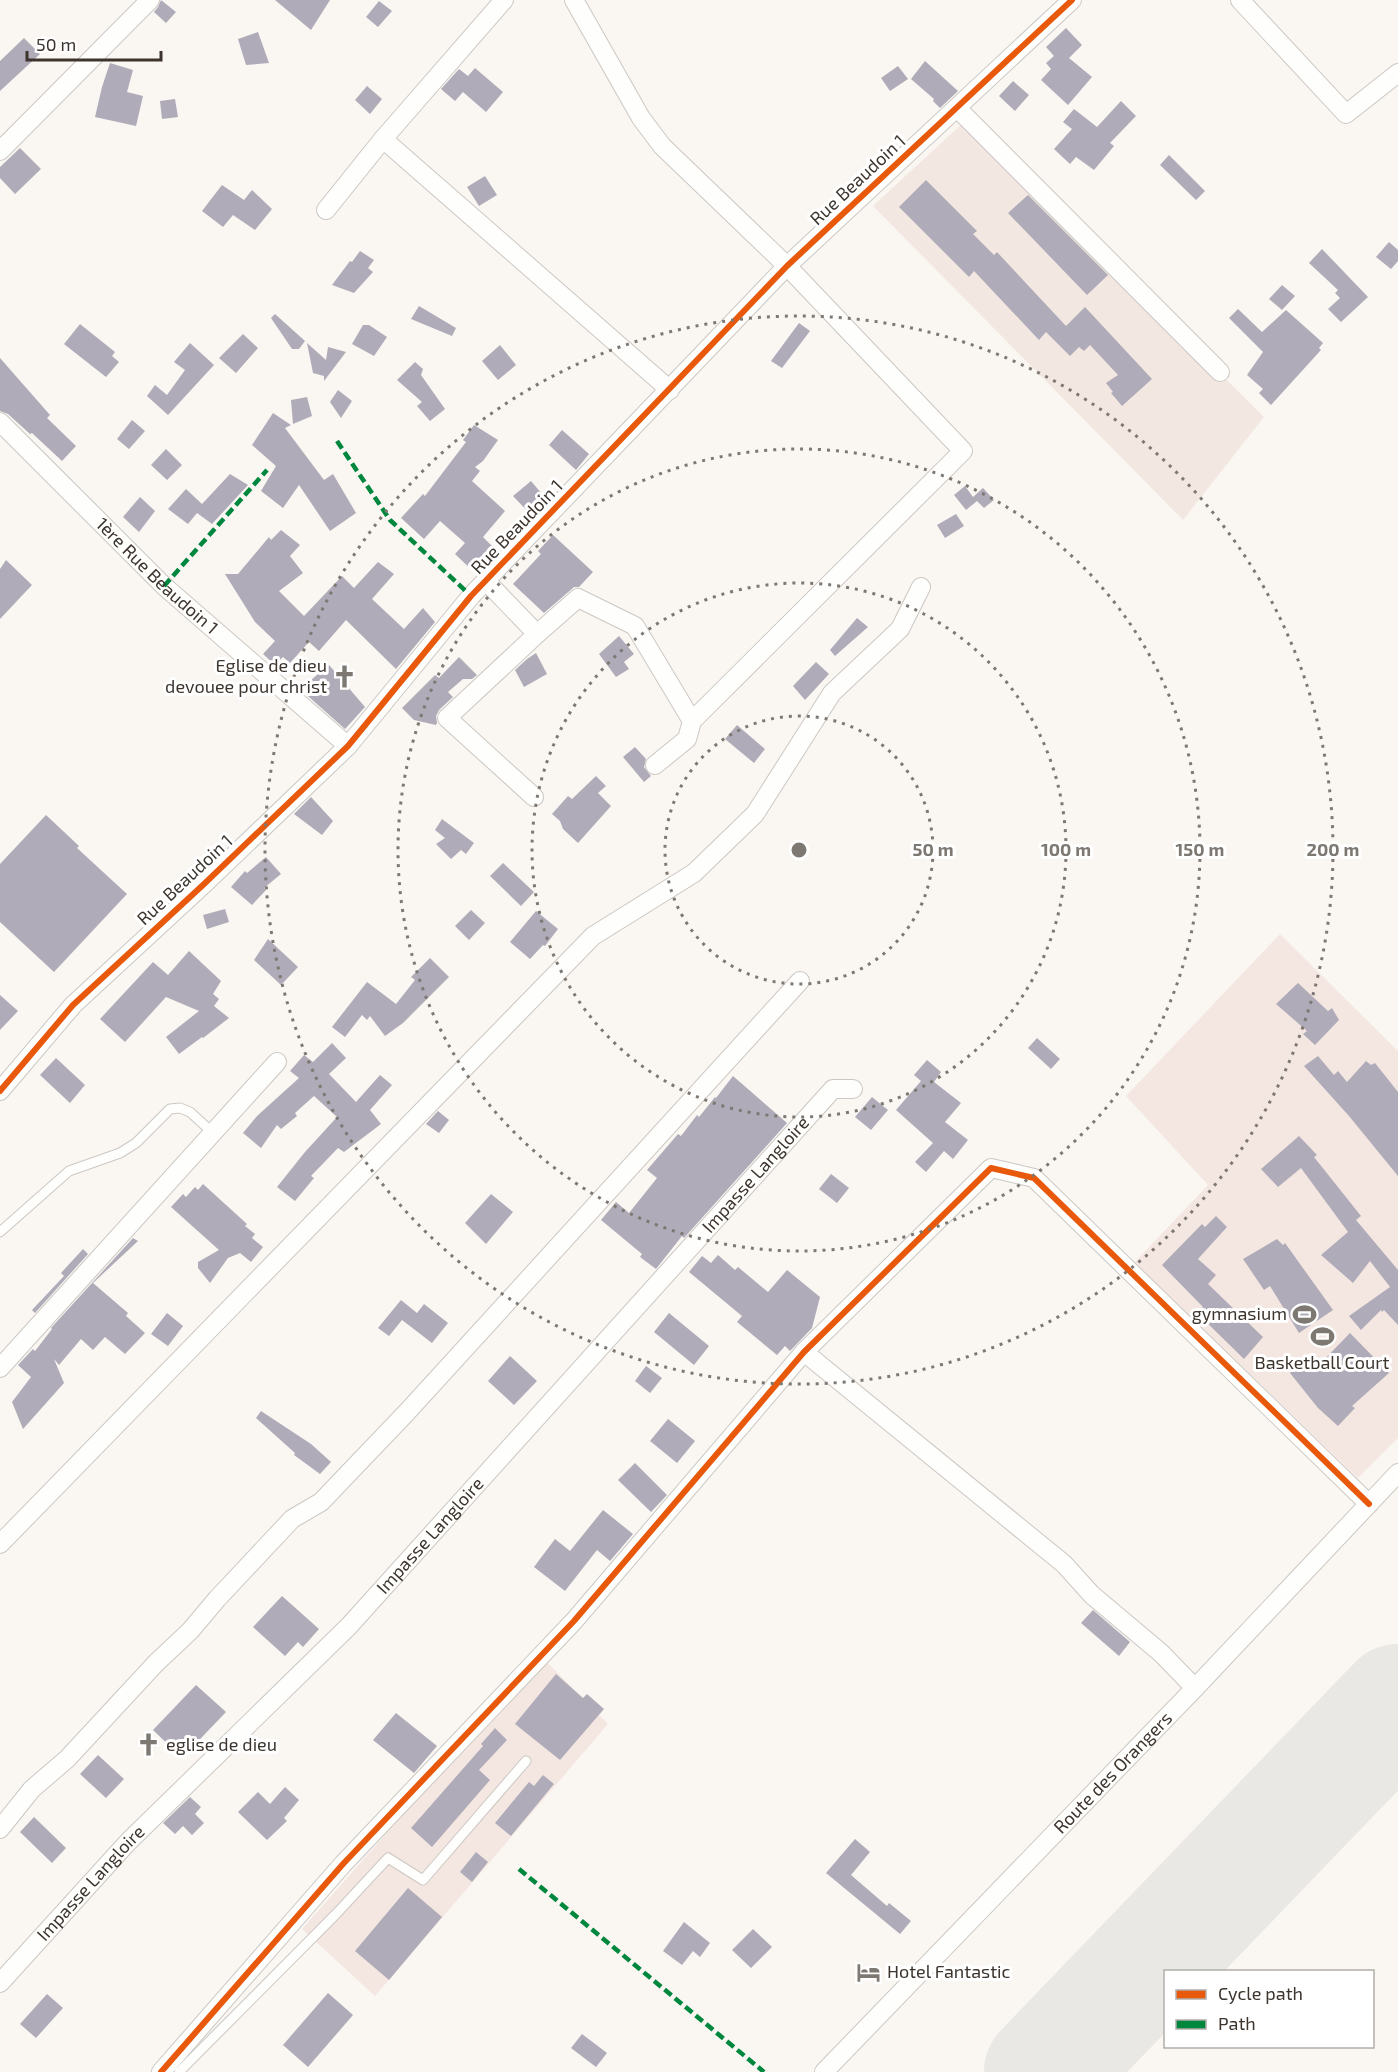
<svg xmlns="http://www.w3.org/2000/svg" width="1398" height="2072" viewBox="0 0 1398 2072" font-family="'Exo 2',sans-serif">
<rect width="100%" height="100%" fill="#faf6f2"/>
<!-- industrial -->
<path fill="#f4e7e2" d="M1280,934l118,117v387l-40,40 -224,-215 74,-78 -82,-89z
M542,1657l66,67 -233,272 -73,-67z"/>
<!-- education -->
<path fill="#f3e8e1" d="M966,120l298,297 -81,103 -310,-314z"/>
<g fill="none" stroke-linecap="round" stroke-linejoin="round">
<!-- runway -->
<path stroke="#eae8e5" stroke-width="120" d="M1044,2072l354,-368"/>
</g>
<!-- building -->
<path fill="#afabb8" d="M161,0l15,12 -10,11 -12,-11 4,-5z
M275,0h55l-19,30z
M379,1l13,10 -14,16 -12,-10z
M1066,28l16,17 -13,13 23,19 -24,28 -27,-25 10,-11 -5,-6 8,-7 -8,-9z
M258,32l11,31 -23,2 -8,-26z
M24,38l16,16 -40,37v-30z
M925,61l33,30 -18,17 -7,-7 1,-2 -23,-20z
M110,63l23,7 -6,22 16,4 -7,30 -41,-9 7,-30z
M898,66l10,13 -18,12 -9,-13z
M475,68l28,24 -17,20 -23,-20 -8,9 -14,-12 18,-20 9,7z
M1013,81l16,14 -14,16 -16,-15z
M367,86l15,13 -12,15 -15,-14z
M175,99l3,18 -16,2 -2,-18z
M1121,101l15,15 -26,27 4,3 -20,24 -18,-13 -6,7 -16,-15 18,-20 -9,-7 11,-13 23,18z
M20,148l21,21 -26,25 -15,-16v-11z
M1169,155l36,36 -9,9 -36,-35z
M485,176l12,19 -18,11 -12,-19z
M926,180l51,51 -4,3 21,21 3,-3 69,74 19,-19 67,72 -30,27 -11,-13 2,-1 -7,-9 12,-8 -28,-30 -6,6 -5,-4 -9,9 -24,-24 -7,8 -65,-69 -5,6 -70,-70z
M222,185l22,15 8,-10 20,19 -17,21 -22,-15 -10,12 -21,-16z
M1028,195l80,80 -21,20 -79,-82z
M1389,242l9,8v11l-7,8 -15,-12z
M1322,249l46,48 -27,25 -13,-13 12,-11 -5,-5 3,-3 -29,-27z
M360,251l14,9 -6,8 5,4 -19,21 -22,-8 18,-24 2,1z
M1282,285l13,11 -13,14 -13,-11z
M419,306l37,22 -4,8 -41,-17z
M1238,309l24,23 24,-22 37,33 -4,5 2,2 -50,55 -12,-12 4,-4 -16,-14 16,-23 -34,-34z
M275,314l30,27 -6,8h-7l-21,-31z
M799,323l11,8 -28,37 -11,-7z
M80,324l35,28 -3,4 7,6 -13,15 -42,-33z
M363,325h6l18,12 -13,19 -22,-12z
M243,334l15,14 -22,25 -17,-15z
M190,343l24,22 -46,50 -21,-19 8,-11 12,10 18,-25 -11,-8z
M307,343l19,17 2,-13 18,5 -22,29v-5l-11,-3z
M500,345l16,20 -18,15 -16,-19z
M0,358l50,57 -3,3 29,28 -14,15 -30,-28 -2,1 -22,-20 -8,-3z
M415,362l8,7 -2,6 24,34 -15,12 -13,-15 5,-4 -25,-22z
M338,390l14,11 -11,17 -11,-16z
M307,397l5,19 -19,8 -2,-24z
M273,413l18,12 -6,3 39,52 9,-6 23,39 -26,18 -31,-46 -16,23 -22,-17 15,-25 -24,-21z
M132,420l13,11 -16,18 -12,-10z
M474,425l24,15 -15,21 -8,6 5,4 -8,10 33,30 -22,26 15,15 -10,10 -2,-1 -10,13 -21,-20 10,-11 -25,-22 -16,18 -23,-21 22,-24 2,2 41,-54 -3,-2z
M562,430l27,24 -13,16 -27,-25z
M166,449l16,16 -15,15 -16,-15z
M230,474l18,11 -36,39 -15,-11 -9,11 -20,-15 18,-20 16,15z
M531,481l16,19 -15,16 -19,-20z
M965,486l8,11 10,-9 11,12 -10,8 -7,-7 -11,9 -12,-15z
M140,497l15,14 -16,21 -16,-15z
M956,514l8,12 -19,12 -8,-13z
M281,530l19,15 -10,11 13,17 -24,18 25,25 38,-40 12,12 24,-26 16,12 -22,25 32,30 19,-21 12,14 -39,47 -50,-49 -27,31 -10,-9 -19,21 -7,-6 -8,8 -12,-11 12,-13 -20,-19 -30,-48h13l31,-37 2,3z
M553,535l40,37 -14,15h-5l-30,26 -31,-29 28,-30 -3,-3z
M6,560l26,25 -32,34v-50z
M857,618l11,9 -33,29 -5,-6z
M619,636l15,18 -10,8 5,7 -13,8 -17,-23z
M536,653l11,21 -23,13 -9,-17 12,-11z
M459,657l18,18 -5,4h-9l-15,13 5,5 -14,13 -3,6 1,7 -1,2 -22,-5 -12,-12 33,-33 4,3z
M816,662l13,12 -24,26 -12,-14z
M329,665l36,42 -20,22 -45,-40z
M737,725l28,24 -11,14 -29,-24z
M635,747l11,12 -2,8 7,9 -7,6 -21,-25z
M596,776l10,10 -8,7 13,13 -33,37 -15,-14 -3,-8 -8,-7 16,-18 4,3z
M311,797l22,24 -11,14 -28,-21z
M46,815l33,31 -2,2 50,46 -73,78 -54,-50v-58z
M442,819l32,24 -8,11 -5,-4 -10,9 -15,-15 9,-6 -10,-8z
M266,857l15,17 -17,14 2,2 -14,15 -21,-18 14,-16 2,2z
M503,863l31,29 -13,14 -31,-30z
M225,909l4,13 -22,7 -4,-14z
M471,910l14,13 -16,17 -14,-14z
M536,911l22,18 -13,17 -2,-1 -13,14 -20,-17z
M268,939l30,28 -17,18 -27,-25z
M189,951l32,30 -8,13 6,5 -5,7 15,12 -26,20 -1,-1 -23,17 -13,-17 33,-26 -33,-14 -41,45 -25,-23 53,-57 15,13z
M430,958l19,19 -46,46 -18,13 -15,-20 -3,4 -5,-5 -17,22 -13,-10 35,-45 29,22 19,-24 -4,-3z
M1298,983l30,28 4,-3 7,12 -24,25 -12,-11 4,-3 -31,-27z
M0,995l18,16 -18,19z
M1037,1038l23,21 -9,10 -23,-21z
M332,1043l14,15 -17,16 27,28 24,-27 12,10 -22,25 11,14 -37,28 -6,-4 -27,28 3,2 -19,23 -18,-14 28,-35 32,-35 -23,-21 -19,17 2,3 -16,13 -4,-4 -16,23 -18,-15 14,-17 42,-38 -9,-7 14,-16 9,7z
M1318,1056l16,19 4,-4 9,11 19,-21 5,4 4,-2 23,29v84l-49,-60 -45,-50z
M56,1058l29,27 -15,18 -30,-28z
M927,1060l14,12 -7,10 27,21 -16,19 23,18 -15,19 -9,-8 -18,21 -11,-10 18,-19 -37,-33 25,-29 -7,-6z
M733,1076l54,47 -103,115 -2,-2 -26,33 -16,-12 2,-3 -41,-34 15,-18 13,11 28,-35 -10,-8 31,-36 3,2 16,-21 2,2 16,-20 1,1z
M872,1097l16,13 -17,20 -16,-13z
M438,1111l11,9 -10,13 -13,-9z
M1299,1136l18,19 -3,2 47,59 -5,4 42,50v55l-14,-15 -2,2 -1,-2 -20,20 -12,-14 41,-29 -20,-26 -17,22 -32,-28 27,-23 -47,-64 -23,19 -17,-18z
M831,1174l18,14 -12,15 -18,-14z
M203,1184l44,40 -2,2 10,8 -3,4 11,9 -12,15 -11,-9 -12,5 -18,25 -12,-15v-6l21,-12 -48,-43 12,-13 3,3 9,-10 3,3z
M491,1194l22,18 -27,32 -21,-21z
M1216,1216l11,11 -29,32 18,16 -8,9 55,53 -19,22 -47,-46 6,-6 -41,-42 40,-41 3,3z
M133,1238l5,3 -45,42 35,30 -2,3 19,17 -20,21 -20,-17 -12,13 -12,-11 -22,26 -5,-6 10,24 -41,46 -11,-27 19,-25 -13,-12 15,-16 2,2 17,-22 -1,-1z
M1277,1239l6,6 2,-2 48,67 -34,23 -29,-47 -6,4 -21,-31z
M83,1249l5,5 -53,59 -3,-3 32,-34 -3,-3z
M718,1255l17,15 3,-3 30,25 19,-22 33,27 -8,31 -22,23 -5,-5 -8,9 -40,-33 5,-6 -53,-44 13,-16 9,7z
M401,1300l16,13 7,-9 24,19 -16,20 -30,-23 -13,16 -11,-8z
M167,1313l16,13 -15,20 -17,-12z
M669,1313l40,33 -15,19 -40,-33z
M1350,1333l39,40 -37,33 3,2 -17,18 -20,-18 -28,-35 18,-16 9,10z
M510,1356l27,25 -23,24 -26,-24z
M646,1366l16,12 -12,15 -15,-12z
M261,1411l50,33 20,18 -11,12 -26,-19 1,-2 -39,-35z
M668,1419l27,22 -18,22 -27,-22z
M635,1463l32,32 -16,17 -33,-32z
M603,1510l30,24 -23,27 -13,-11 -32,41 -31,-24 21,-28 15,12z
M282,1596l37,33 -16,18 -5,-5 -13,14 -32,-29z
M1093,1610l37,32 -11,14 -38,-33z
M556,1674l27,24 4,-4 17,15 -44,51 -45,-36z
M196,1685l30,27 -44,46 -29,-28z
M396,1713l41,33 -23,27 -41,-33z
M495,1728l12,12 -28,30 11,10 -58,67 -21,-19 72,-82 -2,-2z
M98,1755l26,24 -18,19 -26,-24z
M543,1775l11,9 -43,52 -16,-13 34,-41 5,4z
M285,1787l14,13 -15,18 3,3 -20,19 -29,-28 20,-20 12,12z
M190,1797l11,10 -6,7 9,9 -12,12 -9,-9 -8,8 -12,-11z
M34,1817l32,31 -14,15 -32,-31z
M855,1839l15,13 -19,23 36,31 2,-3 22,18 -11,13 -74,-61z
M476,1852l12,10 -16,20 -12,-10z
M408,1888l34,29 -53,63 -34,-29z
M684,1922l26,21 -10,14 -7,-6 -11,14 -19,-14z
M753,1929l19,18 -21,21 -19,-18z
M328,1993l25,22 -45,52 -25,-22z
M47,1994l16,14 -27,30 -16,-14z
M582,2034l25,19 -11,14 -25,-19z"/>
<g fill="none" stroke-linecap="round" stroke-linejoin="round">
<defs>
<path id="lane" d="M0,1232l69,-61 51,-18 16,-10 34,-34 10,-1 10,4 23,21
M179,2072l158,-159 51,-55 35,22 103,-119"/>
<g id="street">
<path d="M574,0l67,118 21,28 125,120 176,185 -271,270"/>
<path d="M1240,0l106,114 52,-41"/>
<path d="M957,108l263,264"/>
<path d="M383,139l287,251"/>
<path d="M0,151l150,-151"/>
<path d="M326,210l57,-71 121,-139"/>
<path id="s1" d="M0,422l164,164 184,160"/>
<path d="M486,581l51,53 41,-36 57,28 57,95 -5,18 -32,26"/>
<path d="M534,797l-87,-79 90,-84"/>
<path d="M0,1091l73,-86 130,-120 145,-139 123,-150 316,-330 285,-266"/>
<path d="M804,1352l260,212 28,31 69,58 34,35"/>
<path d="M0,1368l277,-306"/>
<path d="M0,1544l593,-608 101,-63 61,-59 77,-121 68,-64 21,-42"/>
<path d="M0,1829l32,-40 35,-30 89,-96 34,-32 27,-32 75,-80 29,-17 86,-90 393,-431"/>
<path id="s2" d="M0,1983l128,-141 221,-216 484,-537h20"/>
<path d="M161,2072l182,-208 231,-243 230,-269 187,-184 43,10 335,326"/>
<path id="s3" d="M824,2072l371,-384 203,-215"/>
</g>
</defs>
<!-- lane casing -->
<use href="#lane" stroke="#ccc7c2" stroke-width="11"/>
<!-- street casing -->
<use href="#street" stroke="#ccc7c2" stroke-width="20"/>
<!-- lane -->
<use href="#lane" stroke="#fefefd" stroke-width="9"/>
<!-- street -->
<use href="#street" stroke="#fefefd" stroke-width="18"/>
<!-- quiet -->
<path stroke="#00873e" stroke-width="4.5" stroke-dasharray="9 4.5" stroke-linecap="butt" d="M337,441l53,79 81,76
M164,586l103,-116
M519,1869l245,203"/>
<defs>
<path id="cycleway" d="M0,1091l73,-86 130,-120 145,-139 123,-150 316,-330 285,-266
M161,2072l182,-208 231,-243 230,-269 187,-184 43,10 335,326"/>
</defs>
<!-- cycleway casing -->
<use href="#cycleway" stroke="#fff" stroke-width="10"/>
<!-- cycleway -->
<use href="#cycleway" stroke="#e8590c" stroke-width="6"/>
</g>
<!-- distance rings -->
<g fill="none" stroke="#7e7872" stroke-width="3" stroke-dasharray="3 6">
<circle cx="799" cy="850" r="134"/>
<circle cx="799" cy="850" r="267"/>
<circle cx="799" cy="850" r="401"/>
<circle cx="799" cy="850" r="534"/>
</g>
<!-- icons -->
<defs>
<symbol id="church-bare" viewBox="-9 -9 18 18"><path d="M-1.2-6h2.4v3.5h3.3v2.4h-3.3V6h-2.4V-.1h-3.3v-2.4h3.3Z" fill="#7e7872" stroke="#fff" stroke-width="2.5" paint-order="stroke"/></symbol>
<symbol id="stadium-bare" viewBox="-9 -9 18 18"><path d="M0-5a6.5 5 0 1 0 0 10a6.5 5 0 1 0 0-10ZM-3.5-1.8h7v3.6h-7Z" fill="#7e7872" stroke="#fff" stroke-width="2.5" paint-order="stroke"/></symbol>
<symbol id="hotel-bare" viewBox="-9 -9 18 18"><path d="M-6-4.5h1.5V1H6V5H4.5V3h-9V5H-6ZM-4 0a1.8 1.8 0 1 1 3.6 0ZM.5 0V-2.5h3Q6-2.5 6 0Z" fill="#7e7872" stroke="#fff" stroke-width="2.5" paint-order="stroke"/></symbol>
</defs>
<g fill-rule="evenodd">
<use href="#church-bare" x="328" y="660" width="33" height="33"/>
<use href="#stadium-bare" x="1288" y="1298" width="33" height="33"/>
<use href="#stadium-bare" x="1306" y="1320" width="33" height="33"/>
<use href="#church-bare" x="132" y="1728" width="33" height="33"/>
<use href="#hotel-bare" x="852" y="1956" width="33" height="33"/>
</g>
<g text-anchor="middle" stroke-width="6" stroke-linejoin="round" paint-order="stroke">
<!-- street labels -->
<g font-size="18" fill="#3c342d" stroke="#fff">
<text transform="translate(858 180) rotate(-43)" y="6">Rue Beaudoin 1</text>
<text transform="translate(517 527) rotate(-46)" y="6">Rue Beaudoin 1</text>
<text dy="6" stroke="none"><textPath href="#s1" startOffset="220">1ère Rue Beaudoin 1</textPath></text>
<text transform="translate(185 880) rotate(-43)" y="6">Rue Beaudoin 1</text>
<text dy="6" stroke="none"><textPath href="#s2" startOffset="1107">Impasse Langloire</textPath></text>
<text dy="6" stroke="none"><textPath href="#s2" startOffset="621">Impasse Langloire</textPath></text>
<text dy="6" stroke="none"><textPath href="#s3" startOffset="416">Route des Orangers</textPath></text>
<text dy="6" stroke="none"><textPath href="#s2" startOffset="135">Impasse Langloire</textPath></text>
</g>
<!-- poi labels -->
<g font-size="18" fill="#3c342d" stroke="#fff" text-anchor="end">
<text x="327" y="672">Eglise de dieu<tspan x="327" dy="21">devouee pour christ</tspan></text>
<text x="1287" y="1320">gymnasium</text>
<text x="1322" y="1369" text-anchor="middle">Basketball Court</text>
<text x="166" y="1751" text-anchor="start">eglise de dieu</text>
<text x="887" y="1978" text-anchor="start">Hotel Fantastic</text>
</g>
</g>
<circle cx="799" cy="850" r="9" fill="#7e7872" stroke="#fff" stroke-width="3"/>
<g font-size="18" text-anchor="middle" font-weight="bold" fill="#7e7872" stroke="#fff" stroke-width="6" stroke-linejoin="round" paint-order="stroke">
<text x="933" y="856">50 m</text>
<text x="1066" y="856">100 m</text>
<text x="1200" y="856">150 m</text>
<text x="1333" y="856">200 m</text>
</g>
<!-- legend -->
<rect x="1164" y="1970" width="210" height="78" fill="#ffffff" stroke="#b1aeab" stroke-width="1.5"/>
<rect x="1176" y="1990" width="30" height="9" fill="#e8590c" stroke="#b1aeab" stroke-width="1.5"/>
<text x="1218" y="2000" font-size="18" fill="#3c342d">Cycle path</text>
<rect x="1176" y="2020" width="30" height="9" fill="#00873e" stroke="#b1aeab" stroke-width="1.5"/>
<text x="1218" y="2030" font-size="18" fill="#3c342d">Path</text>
<!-- scale -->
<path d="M27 51v9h134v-9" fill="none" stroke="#3c342d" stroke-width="3"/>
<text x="36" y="51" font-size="18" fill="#3c342d" stroke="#ffffff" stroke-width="4.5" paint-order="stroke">50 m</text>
</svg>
